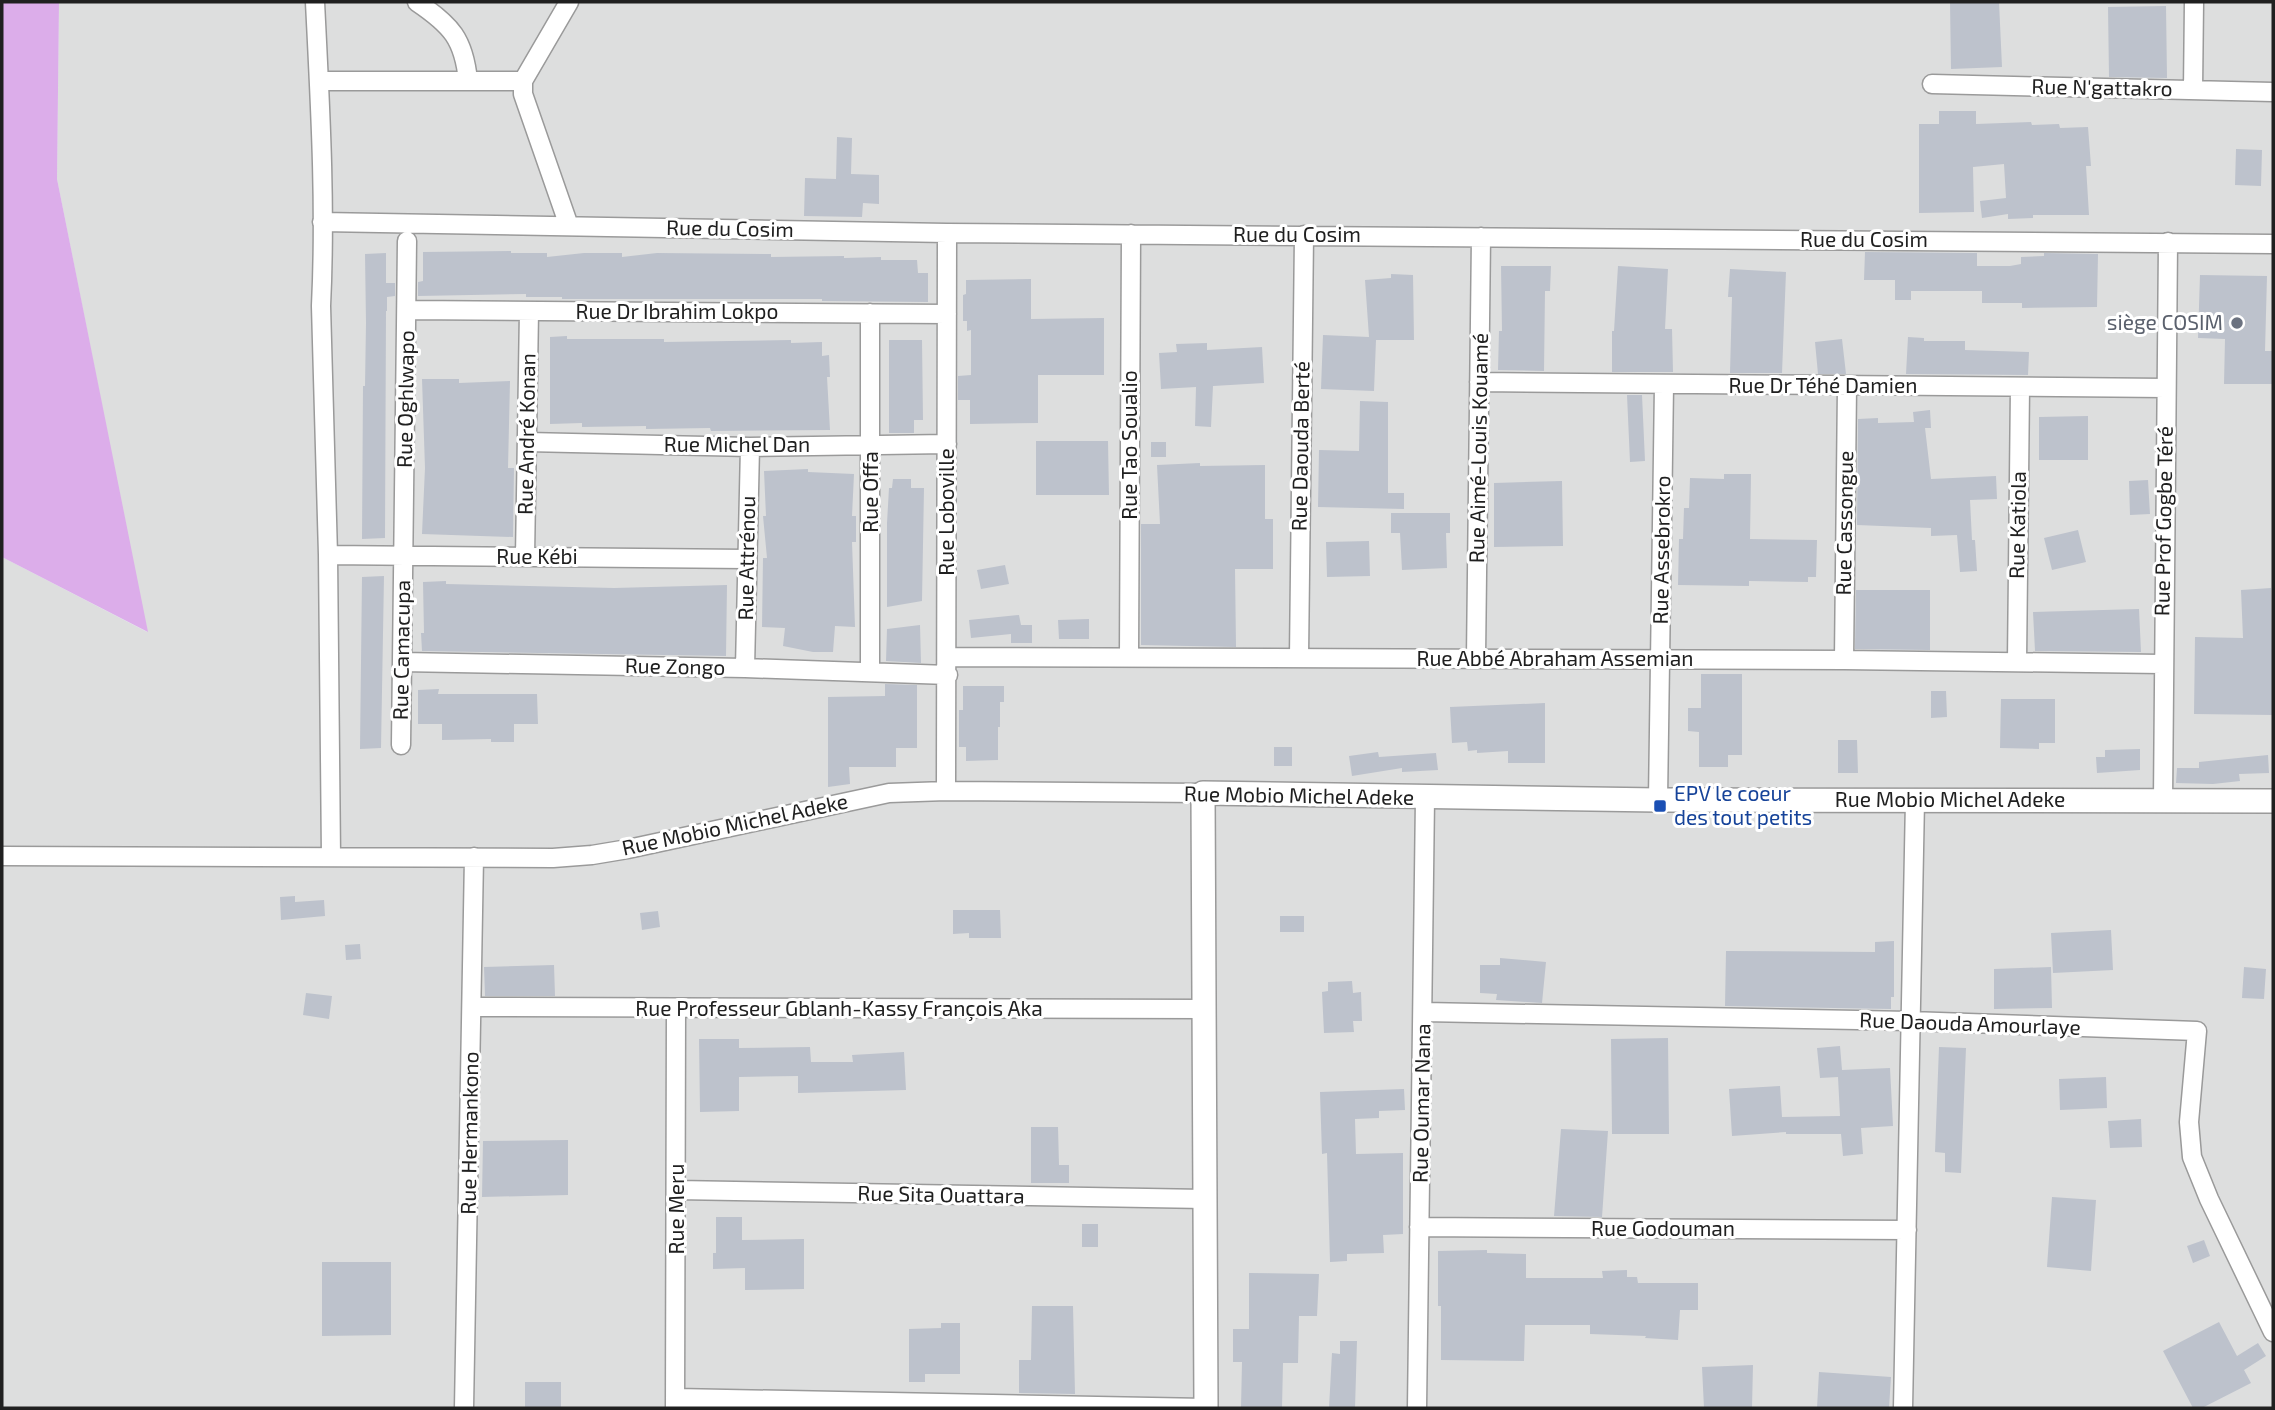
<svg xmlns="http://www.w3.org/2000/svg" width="2275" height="1410" viewBox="0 0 2275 1410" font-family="'Exo 2',sans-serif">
<rect width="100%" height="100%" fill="#e7e7f1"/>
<!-- residential -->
<path fill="#dddede" d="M59,2h2214v1406h-2271v-851l145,75 -90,-453z"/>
<!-- grass -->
<path fill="#dcadea" d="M2,2h57l-2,177 91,453 -146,-75z"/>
<!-- building -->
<path fill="#bdc2cc" d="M1950,2h49l3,65 -51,2z
M2166,6l1,72 -58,-1 -1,-70z
M1939,111h37v13l55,-2 1,3 27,-1 1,4 28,-1 3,39h-5l3,49h-56v3l-25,1v-5l-26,4 -2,-17 26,-3 -2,-34 -31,3 1,45 -55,1v-89h20z
M837,137l15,1 -1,36 28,1v29l-16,-1 -1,14 -58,-1 1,-38 31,1z
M2236,149l26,1 -1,36 -26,-1z
M511,251v2h36v4l37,-4h38v4l35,-4 114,1v3l73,-1v2l37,-1v3h36l1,13h10v29l-106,-1v-2h-260v-2h-36v-3l-108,2v-14l5,-1v-29z
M1865,252l112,1v13h33l11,-2v-7l23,-1v-3l54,1 -1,53 -75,1v-5h-40v-12h-71v9h-16v-20h-31z
M386,253v30h9v13l-8,1v14h-1l-1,227 -23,1 1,-153h2l1,-63 -1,-69z
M1501,266h50l-1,25h-5l-1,80 -46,-1 1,-39h3z
M1618,266l50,3 -3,60h7l1,43h-61v-41h2z
M1730,269l56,3 -4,101h-52l2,-76h-4z
M1391,274l22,1 1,65h-38l-2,51 -53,-2 2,-54 46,2 -4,-57 26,-2z
M2200,275l67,1 -2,75h8l-1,33h-48l1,-45 -27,-1z
M1031,279v40l73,-1v57h-66v48l-68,1v-24h-12v-24l13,-1v-45l-4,1v-10h-4v-26l3,-1v-14z
M567,336v3h97v3l127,-2v3l31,-1v14l7,-1 1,22h-3l3,53 -119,1 -1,-3 -64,1v-3l-64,1v-4l-32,1v-87z
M1908,337l16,1v3h41v9l64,2 -1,23 -122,-1z
M1842,339l4,35h-28l-3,-32z
M889,340h33l1,80h-9v13h-25z
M1207,343v7l55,-3 2,36 -51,3 -2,41 -16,-1 1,-39 -35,2 -2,-36 18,-1 -1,-8z
M422,379h37v4l51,-2 -2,87h6l-1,69 -91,-3 3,-66z
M1627,395h15l3,66 -15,1z
M1360,401l28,1v91h16v16l-86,-2 1,-57 40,1z
M1930,410l1,18h-6l6,51 65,-3 1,23 -27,1 2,40h3l2,31 -17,1 -3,-37 -26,1v-8l-74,-3 1,-106 20,-1v5l36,-1 -1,-10z
M2088,416v44h-49v-43z
M1036,441h72l1,54h-73z
M1151,442h15v15h-15z
M1200,463v3l65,-1v54h8v50h-38l1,78 -95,-2v-121h19l-3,-59z
M808,469v3l46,2 -2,42h4v26h-4l3,85 -20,-1 -2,26h-20l-30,-6 2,-18 -23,-1 1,-69h4l-4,-42h3l-2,-45z
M1724,474h27l-1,65 67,1 -1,37h-8v5l-59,-1v5l-71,-1 1,-46h4l1,-31h5l1,-30 34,1z
M893,479h18v9h13l-2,113 -35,6v-84l2,-35h3z
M2148,480l2,34 -20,1 -1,-34z
M1562,481l1,65 -69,1v-64z
M1391,513h59v20h-4l1,35 -45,2 -2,-37h-9z
M2078,530l8,32 -34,8 -8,-32z
M1369,541l1,35 -43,1 -1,-35z
M1005,565l4,19 -28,5 -4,-19z
M384,576l-3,172 -21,1 2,-172z
M446,581v3l168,4 113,-3 -1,71 -304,-5 -1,-18h3l-1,-51z
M2271,588l2,127 -79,-1 1,-77 48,1 -2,-48z
M1856,590h74v60l-75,-1z
M2139,609l2,43 -106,-1 -2,-39z
M1019,615l2,10h11v18h-21v-9l-40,4 -2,-18z
M1089,619v20h-30l-1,-19z
M920,625l1,38 -35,-2 1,-32z
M1701,674h41v81h-14v12h-29v-35l-11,-1v-23h13z
M885,684l32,1v63h-21v19h-47l1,17 -22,3v-90l57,-1z
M963,686h41v16h-4v25h-2v33l-32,1v-14h-7v-37h4z
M439,689l-1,5h99l1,30h-24v18h-23v-3l-49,1v-16h-24v-34z
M1931,691h15l1,26 -16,1z
M2001,699h54v44h-16v6l-39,-1z
M1545,703v60h-37v-12l-31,2v-3l-9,1 -1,-9 -15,1 -2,-36z
M1838,740h19l1,33h-20z
M1274,747h18v19h-18z
M2140,749v21l-43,3 -1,-16h9v-7z
M1378,752l1,5 57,-4 2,17 -36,2v-4l-50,8 -3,-20z
M2268,755l1,18 -30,1 1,7 -27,3 -37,-1 1,-15h22v-6z
M295,896v6l29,-2 1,16 -44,4 -1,-23z
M953,910h47l1,28h-32v-5l-16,1z
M658,911l2,16 -18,3 -2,-17z
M1280,916h24v16h-24z
M2111,930l2,40 -60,3 -2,-40z
M1894,941v56h-3v12l-166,-3 1,-55 149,1v-10z
M360,944l1,15 -15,1 -1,-15z
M1500,958l46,4 -4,41 -46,-3 1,-6 -17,-1v-28h20z
M554,965l1,31h-70l-1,-29z
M2051,967l1,41 -58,1v-40z
M2244,967l22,2 -2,30 -22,-1z
M1352,981l1,12 8,-1 1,29h-9l1,11 -30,1 -2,-41 6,-1v-9z
M306,993l26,3 -3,23 -26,-4z
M1668,1038l1,96h-57l-1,-95z
M699,1039h40v9l71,-1 1,15h42l-1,-7 52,-3 2,38 -108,3v-17l-59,1v34l-39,1z
M1840,1046l2,24 48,-2 3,58 -32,2 2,26 -20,2 -2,-22h-55v-2l-54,4 -3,-47 51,-3 2,31 58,-1 -2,-39 -18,1 -3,-30z
M1939,1047l27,1 -5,125 -16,-1v-19l-10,-1z
M2106,1077l1,31 -47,2 -1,-31z
M1404,1089l1,21 -26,1v7l-24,1 1,35 47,-1v81l-20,1 1,18 -37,1v7l-17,1 -3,-109 -5,1 -2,-62z
M2141,1119l1,28 -32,1 -2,-27z
M1031,1127h27l1,38h10v18h-38z
M1561,1129l47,2 -6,86 -48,-1z
M568,1140v55l-86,2 1,-56z
M2052,1197l44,3 -5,71 -44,-4z
M716,1217h26v23l62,-1v50l-59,1v-22l-32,1v-16h3z
M1082,1224h16v23h-16z
M2204,1240l6,16 -17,7 -6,-17z
M1487,1250v3l39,1v24h77l-1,-7 25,-1v7h10l1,6h60v27h-18l-2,30 -33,-2 1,-2 -56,-2v-9h-65l-1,36 -83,-1v-54h-3v-55z
M322,1262h69v73l-69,1z
M1249,1273l70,1 -2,42h-18l-1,47h-15l-1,45h-41l1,-46h-9v-33h16z
M1032,1306h41l2,88 -56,-1v-33h12z
M2219,1322l18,34 21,-13 8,13 -22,14 7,13 -49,25h-9l-30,-57z
M941,1323h19v51h-35v8h-16v-53l32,-1z
M1340,1341h17l-2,67h-26l3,-55 8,1z
M1753,1365l-1,43h-48l-2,-41z
M1819,1372l72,5 -2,31h-72z
M525,1382h36v26h-36z"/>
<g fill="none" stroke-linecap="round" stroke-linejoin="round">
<defs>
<path id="minor" d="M315,2c5,101 11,203 6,304l7,249 3,302
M417,2c34,23 47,37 51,79
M569,2l-46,79v13l46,132
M319,81h204
M1932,84l341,8
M2193,90l1,-88
M322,222l625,11 1326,11
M408,310l539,4
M1479,382l687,6
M527,442l223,5 197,-3
M328,555l419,4
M525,557l4,-246
M1129,656l2,-422
M948,657l896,3 318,4
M1299,657l5,-422
M1476,658l5,-421
M1844,660l3,-274
M402,662l343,6 203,7
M2017,662l3,-275
M745,668l5,-221
M870,671v-358
M401,745l6,-504
M946,791l1,-558
M1658,800l6,-415
M2163,800l5,-558
M2,856l551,2 39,-3 36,-6 261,-56 57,-2 257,2
M473,1007l732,2
M1424,1012l486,9 287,10 -8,91 3,35 17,42 64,133
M677,1190l528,9
M1419,1227l488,3
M676,1398l530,10
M464,1408l10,-551
M675,1408l1,-399
M1417,1408l8,-610
M1903,1408l12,-608"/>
<path id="tertiary" d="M1206,1408l-3,-615 455,7 615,1"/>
</defs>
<!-- minor casing -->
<use href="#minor" stroke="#9a9a9a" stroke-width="21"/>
<!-- tertiary casing -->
<use href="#tertiary" stroke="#9a9a9a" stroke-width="26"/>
<!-- minor -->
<use href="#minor" stroke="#fff" stroke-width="18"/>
<!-- tertiary -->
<use href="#tertiary" stroke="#fff" stroke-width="23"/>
</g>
<!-- markers -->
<circle fill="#6b7280" stroke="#fff" stroke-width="2.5" cx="2237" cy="323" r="7"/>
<rect fill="#1a4fb4" stroke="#fff" stroke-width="2.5" x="1653" y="799" width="14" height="14" rx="3.5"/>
<g text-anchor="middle" stroke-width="6" stroke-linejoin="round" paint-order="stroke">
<!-- street labels -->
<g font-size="21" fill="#202020" stroke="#fff">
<text transform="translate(2102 88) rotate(1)" y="7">Rue N'gattakro</text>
<text transform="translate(730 229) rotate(1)" y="7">Rue du Cosim</text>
<text x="1297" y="242">Rue du Cosim</text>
<text x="1864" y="247">Rue du Cosim</text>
<text x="677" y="319">Rue Dr Ibrahim Lokpo</text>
<text x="1823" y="393">Rue Dr Téhé Damien</text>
<text transform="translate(406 399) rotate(-89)" y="7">Rue Oghlwapo</text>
<text transform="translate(527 434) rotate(-89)" y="7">Rue André Konan</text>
<text x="737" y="452">Rue Michel Dan</text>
<text transform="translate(1130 445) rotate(-90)" y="7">Rue Tao Soualio</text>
<text transform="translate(1301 446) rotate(-89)" y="7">Rue Daouda Berté</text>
<text transform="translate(1479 448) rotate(-89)" y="7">Rue Aimé-Louis Kouamé</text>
<text transform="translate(871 492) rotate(-90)" y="7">Rue Offa</text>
<text transform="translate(947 512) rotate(-90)" y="7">Rue Loboville</text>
<text transform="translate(2164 521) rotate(-89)" y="7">Rue Prof Gogbe Téré</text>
<text transform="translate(1845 523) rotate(-89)" y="7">Rue Cassongue</text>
<text transform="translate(2018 525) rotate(-89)" y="7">Rue Katiola</text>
<text transform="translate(1662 550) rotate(-89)" y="7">Rue Assebrokro</text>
<text x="537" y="564">Rue Kébi</text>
<text transform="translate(747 558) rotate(-89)" y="7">Rue Attrénou</text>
<text transform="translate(402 650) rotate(-89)" y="7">Rue Camacupa</text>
<text x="1555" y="666">Rue Abbé Abraham Assemian</text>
<text transform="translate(675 667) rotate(1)" y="7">Rue Zongo</text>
<text transform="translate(1299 796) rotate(1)" y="7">Rue Mobio Michel Adeke</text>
<text x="1950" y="807">Rue Mobio Michel Adeke</text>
<text transform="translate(735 825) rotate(-12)" y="7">Rue Mobio Michel Adeke</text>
<text x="839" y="1016">Rue Professeur Gblanh-Kassy François Aka</text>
<text transform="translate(1970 1024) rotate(2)" y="7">Rue Daouda Amourlaye</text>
<text transform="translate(1422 1103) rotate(-89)" y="7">Rue Oumar Nana</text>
<text transform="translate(470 1133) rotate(-89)" y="7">Rue Hermankono</text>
<text transform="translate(941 1195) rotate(1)" y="7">Rue Sita Ouattara</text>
<text transform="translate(677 1209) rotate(-90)" y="7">Rue Meru</text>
<text x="1663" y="1236">Rue Godouman</text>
</g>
<!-- worship labels -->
<g font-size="21" fill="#5b616d" stroke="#fff" text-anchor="end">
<text x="2223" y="330">siège COSIM</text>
</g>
<!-- transit labels -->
<g font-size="21" fill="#164399" stroke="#fff" text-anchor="start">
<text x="1674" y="801">EPV le coeur<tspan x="1674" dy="24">des tout petits</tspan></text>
</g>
</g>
<!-- border -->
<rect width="2275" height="1410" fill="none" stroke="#202020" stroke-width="7"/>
</svg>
